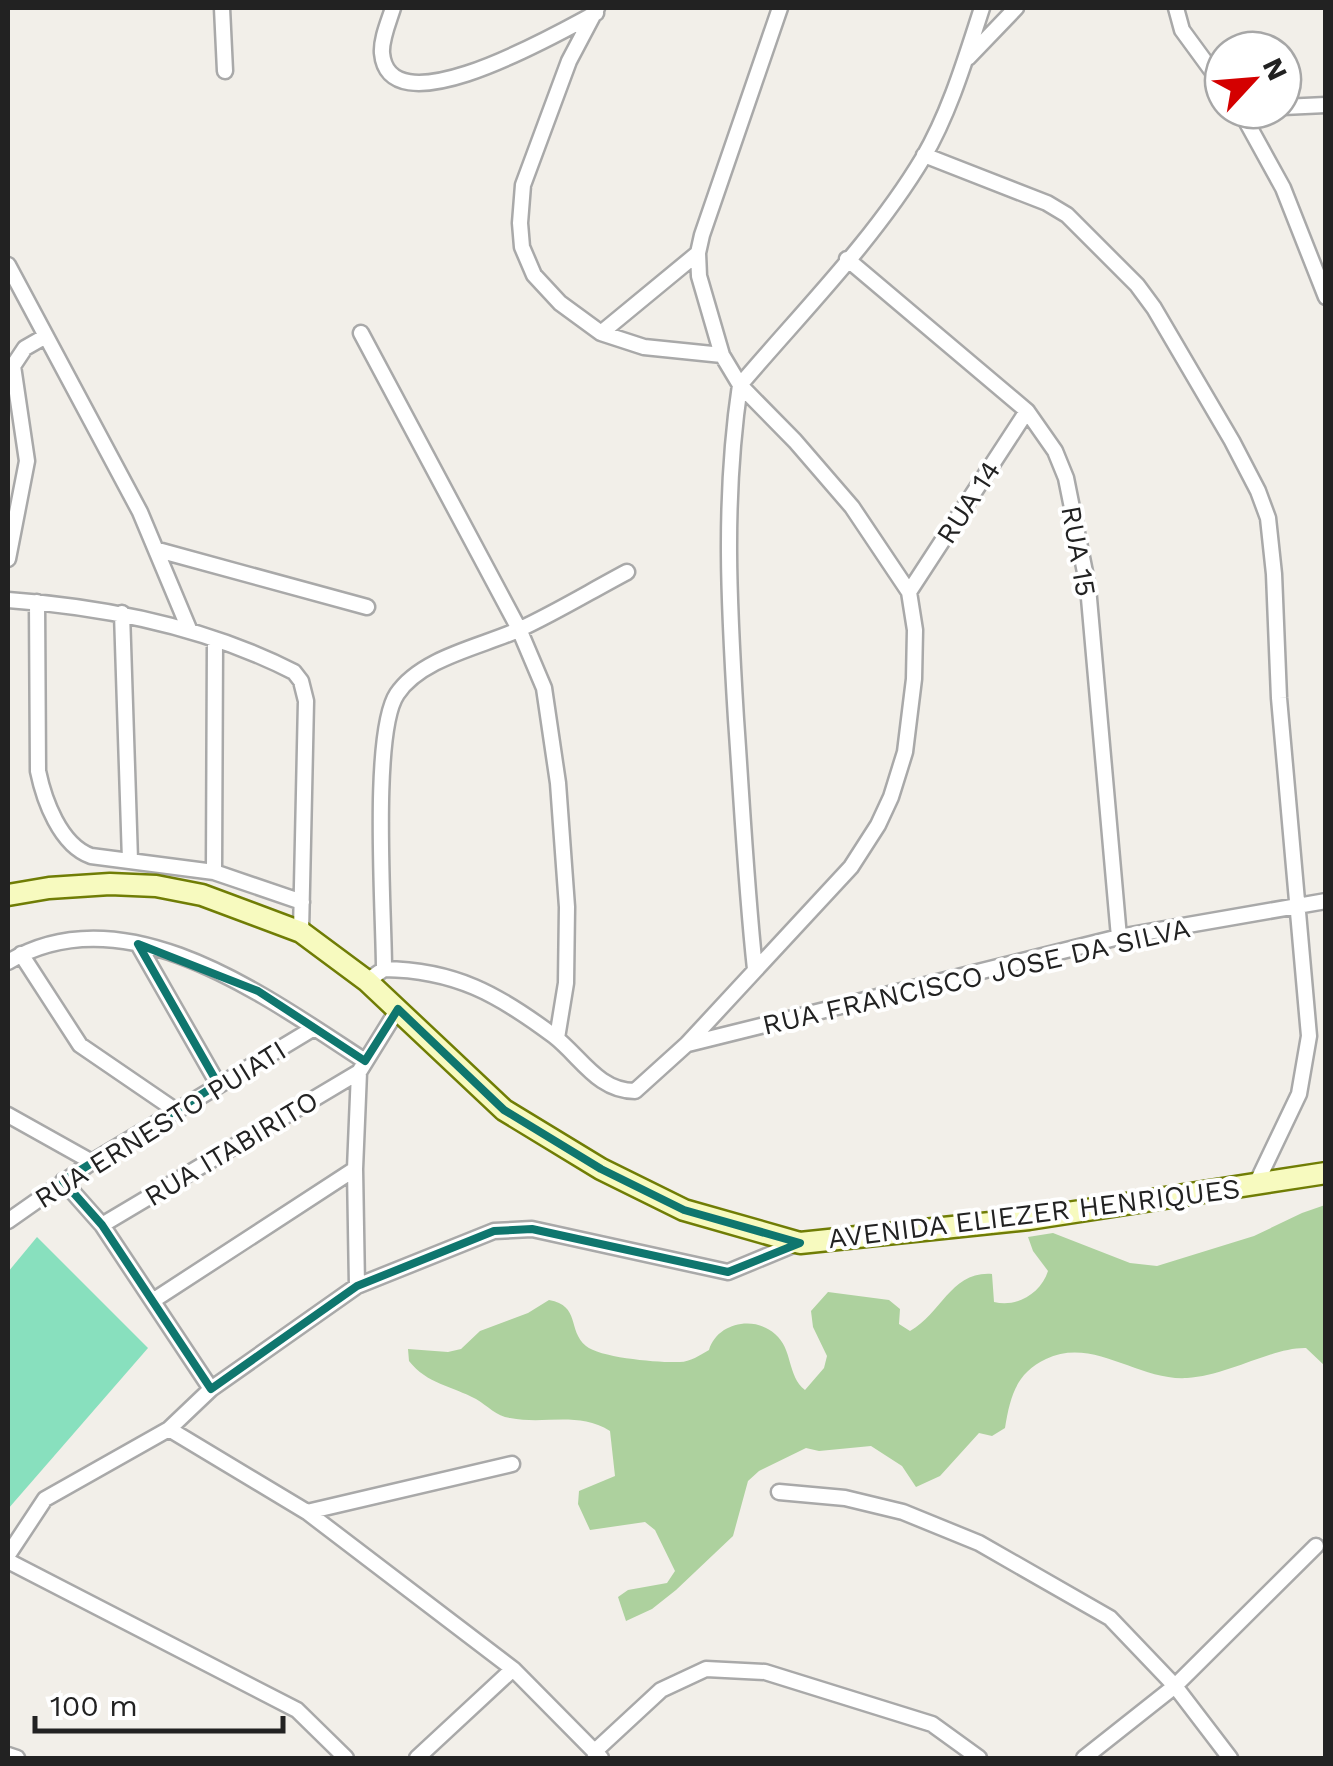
<svg xmlns="http://www.w3.org/2000/svg" width="1333" height="1766" viewBox="0 0 1333 1766" font-family="'Work Sans',sans-serif">
<rect width="100%" height="100%" fill="#f2efe9"/>
<!-- forest -->
<path fill="#add19e" d="M1325,1205v161l-19,-18c-33,-1 -79,28 -119,30 -49,3 -94,-42 -141,-19 -30,14 -36,38 -41,69l-13,8 -13,-3 -39,43 -24,11 -14,-21 -31,-20 -52,5 -13,-3 -47,23 -11,10 -15,55 -57,54 -24,19 -26,12 -8,-24 10,-7 39,-7 8,-12 -20,-41 -10,-8 -55,8 -12,-26 1,-13 36,-15 -5,-45c-33,-20 -65,-6 -100,-13 -14,-2 -22,-12 -34,-19 -24,-13 -49,-15 -67,-38l-1,-12 40,3 13,-3 19,-18 48,-18 21,-13c32,6 18,30 37,46 14,12 75,17 94,16 10,0 20,-7 29,-12 8,-27 45,-35 66,-16 18,15 12,42 30,56l19,-22 3,-12 -14,-29 -2,-16 17,-19 61,8 11,9 -1,15 11,7c32,-18 41,-60 82,-57l2,28c23,6 47,-9 54,-31l-15,-20 -5,-14 25,-4 77,30 27,3 97,-30 48,-23z"/>
<!-- pitch -->
<path fill="#88e0be" d="M37,1237l111,111 -140,161v-237z"/>
<g fill="none" stroke-linecap="round" stroke-linejoin="round">
<defs>
<path id="street" d="M222,8l3,63
M393,8c-4,13 -12,31 -11,45 7,80 183,-24 214,-40
M597,8l-28,53 -46,124 -3,38 2,24 12,28 26,28 41,30 43,14 78,8
M1176,8l6,22 41,56
M968,58l48,-50
M1283,107l43,-2
M1240,110l43,78 43,109
M924,155l123,48 20,12 70,70 17,23 78,133 26,50 10,27 6,56 5,124 30,338 -10,58 -43,90
M847,259l180,152 28,40 11,27 22,109 31,350
M8,265l132,247 49,117
M361,333l158,296 25,59 14,95 9,124 -1,76 -9,55
M601,333l97,-80
M740,385c-17,114 -11,221 -4,334 6,84 10,167 19,250
M740,385c62,-73 134,-145 183,-227 27,-46 43,-101 59,-150
M158,550l209,57
M8,559l19,-98 -14,-95 12,-18 21,-12
M909,592l118,-181
M8,600c98,7 198,27 286,72l7,9 5,20 -5,231
M37,602l1,169c6,29 22,74 53,85l123,16 88,30
M122,613l8,247
M214,872l1,-231
M138,944l80,140
M21,954l59,91 95,65
M8,962c117,-71 260,36 357,99
M384,969c71,1 114,25 170,67 27,21 44,55 81,55l52,-47 164,-177 27,-42 13,-28 14,-45 9,-73 1,-49 -6,-38 -57,-85 -57,-66 -55,-56 -18,-30 -23,-79 -1,-23 4,-18 78,-227
M367,981l17,-12c0,-55 -13,-236 13,-275 24,-36 83,-47 121,-64 37,-17 73,-39 109,-58
M688,1044l431,-107 207,-36
M8,1115l84,47
M63,1181l39,44 109,164
M8,1221l84,-59 222,-134
M102,1225l257,-153
M357,1286l-2,-117 4,-97 39,-63
M154,1300l201,-131
M169,1429l138,83 206,157 88,89
M779,1492l66,6 58,14 76,31 131,75 65,68 -91,72
M307,1512l205,-48
M8,1555l37,-56 124,-70 42,-40 146,-103 137,-55 38,-2 196,43 70,-29
M8,1561l289,149 49,48
M594,1752l67,-62 45,-21 59,3 167,52 47,34
M8,1755l9,3
M417,1758l96,-89
M1230,1758l-55,-72 141,-140"/>
<path id="secondary" d="M8,895l41,-7 61,-4 46,2 46,9 99,37 66,49 137,129 97,59 83,41 116,33 229,-24 297,-46"/>
</defs>
<!-- street casing -->
<use href="#street" stroke="#a9a9a9" stroke-width="19"/>
<!-- secondary casing -->
<use href="#secondary" stroke="#707d05" stroke-width="25"/>
<!-- street -->
<use href="#street" stroke="#fff" stroke-width="14"/>
<!-- secondary -->
<use href="#secondary" stroke="#f7fabf" stroke-width="20"/>
</g>
<!-- marked area -->
<path fill="none" stroke="#0f766e" stroke-width="8" stroke-linejoin="round" d="M138,944l120,47 107,70 33,-52 106,101 97,59 83,41 116,33 -72,29 -196,-43 -38,2 -137,55 -146,103 -109,-164 -39,-44 155,-97z"/>
<g text-anchor="middle" stroke-width="8" stroke-linejoin="round" paint-order="stroke">
<!-- street labels -->
<g font-size="28" fill="#222" stroke="#fff">
<text transform="translate(968 502) rotate(-57)" y="10">RUA 14</text>
<text transform="translate(1079 551) rotate(80)" y="10">RUA 15</text>
<text transform="translate(976 976) rotate(-13)" y="10">RUA FRANCISCO JOSE DA SILVA</text>
<text transform="translate(160 1124) rotate(-32)" y="10">RUA ERNESTO PUIATI</text>
<text transform="translate(231 1148) rotate(-31)" y="10">RUA ITABIRITO</text>
<text transform="translate(1034 1213) rotate(-7)" y="10">AVENIDA ELIEZER HENRIQUES</text>
</g>
</g>
<!-- border -->
<rect width="1333" height="1766" fill="none" stroke="#222222" stroke-width="20"/>
<!-- north arrow -->
<g transform="translate(1253 80) rotate(64)"><circle r="48" fill="#ffffff" stroke="#a7a7a7" stroke-width="2.5"/>
<path d="M0-8L18 38L0 25L-18 38Z" fill="#d40000"/>
<text y="-15" font-size="28" font-weight="bold" text-anchor="middle" fill="#222222">N</text>
</g>
<!-- scale -->
<path d="M35 1716v15h248v-15" fill="none" stroke="#222222" stroke-width="5"/>
<text x="50" y="1716" font-size="30" fill="#222222" stroke="#ffffff" stroke-width="8" paint-order="stroke">100 m</text>
</svg>
